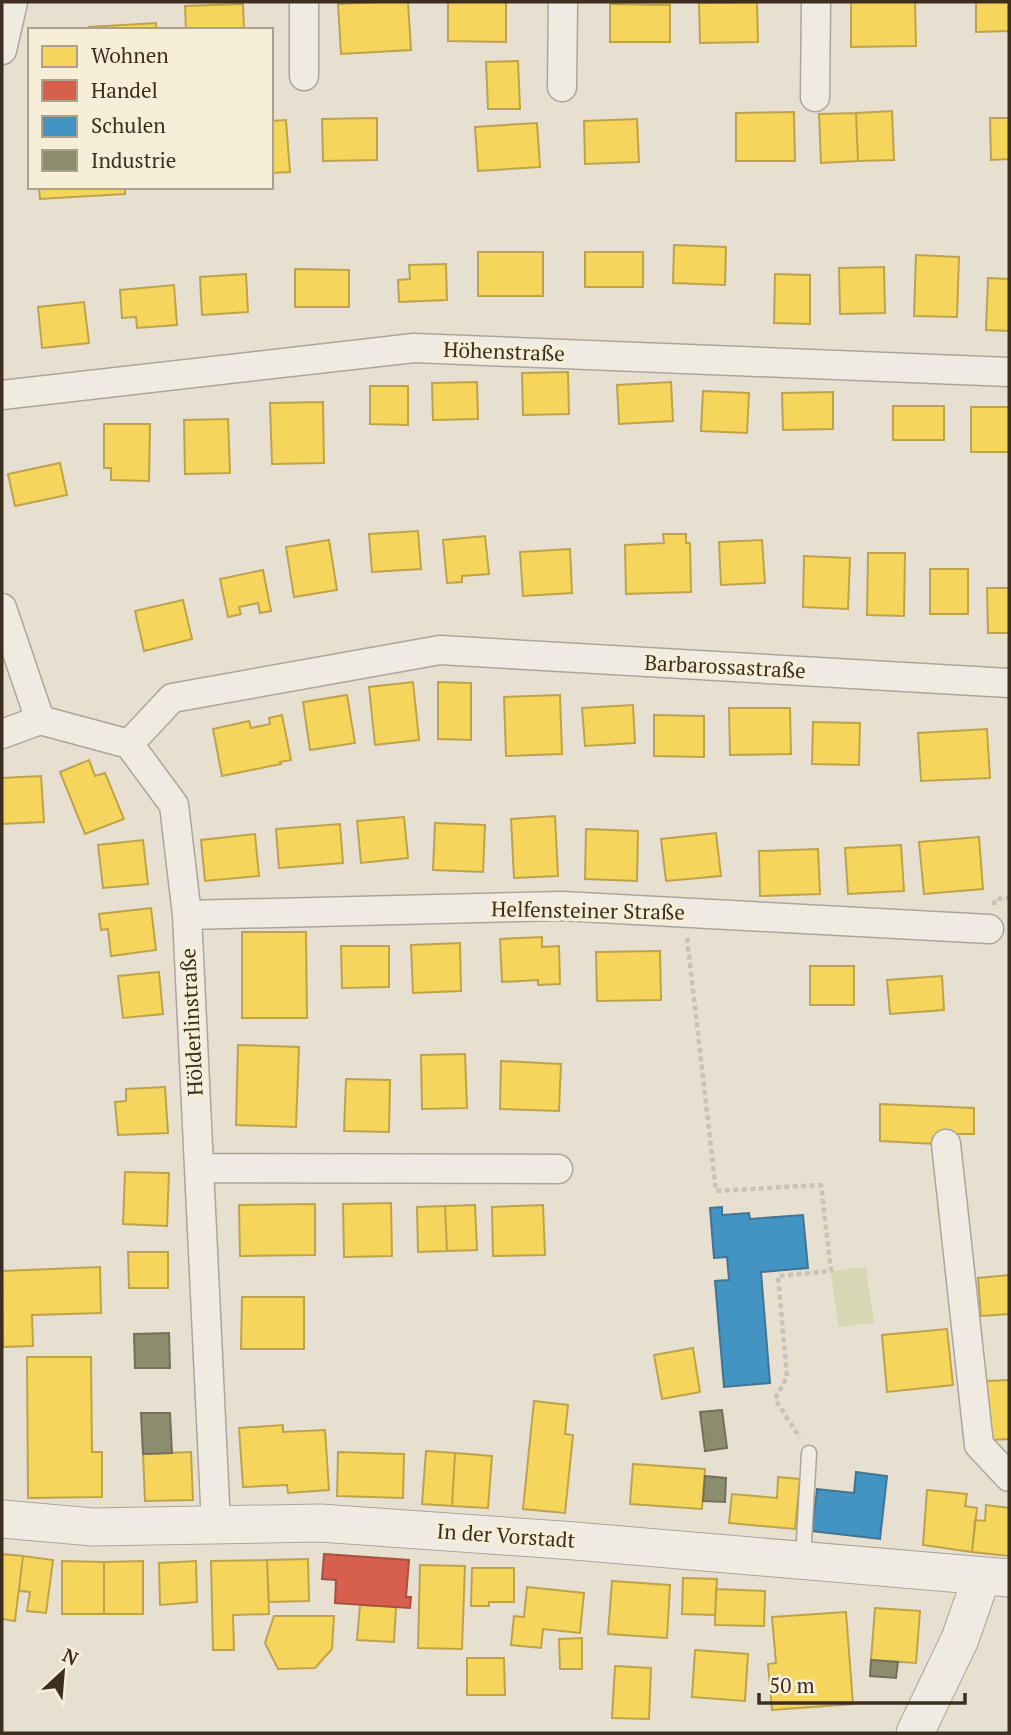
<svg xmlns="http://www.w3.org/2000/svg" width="1011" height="1735" viewBox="0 0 1011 1735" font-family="'PT Serif',serif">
<rect width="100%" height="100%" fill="#e7e0d1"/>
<!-- green -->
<path fill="#d6d7b3" d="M866,1267l8,56 -36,4 -7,-56z"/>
<!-- homes -->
<path fill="#f6d55c" stroke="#bea34a" stroke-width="2" d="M376,2h32l3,48 -70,4 -3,-50z
M448,2h58v40l-58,-1z
M757,2l1,40 -58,1 -1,-40z
M851,2h64l1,44 -65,1z
M976,2h33v29l-33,1z
M243,4l1,26h-58l-1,-24z
M610,4l60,1v37h-60z
M156,23v7h-67v-3z
M518,61l2,48h-32l-2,-47z
M892,111l2,49 -36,1 -2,-48z
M794,112l1,49h-59v-48z
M856,113l2,48 -37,2 -2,-49z
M377,118v42l-54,1 -1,-42z
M990,118h19v41l-18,1z
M637,119l2,43 -54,2 -1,-43z
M286,120l4,52 -19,1v-52z
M537,123l3,44 -62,4 -3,-44z
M39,187h86v7l-85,5z
M674,245l52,2 -1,38 -52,-2z
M478,252h65v44h-65z
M585,252h58v35h-58z
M916,255l43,2 -2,60 -43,-1z
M446,264l1,36 -48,2 -1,-22 12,-1 -1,-14z
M884,267l1,46 -45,1 -1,-46z
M295,269l54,1v37h-54z
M246,274l2,38 -46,3 -2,-38z
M775,274l35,1v49l-36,-1z
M988,278l21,1v52l-23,-1z
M174,285l3,40 -40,3 -1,-11 -14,1 -2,-28z
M84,302l5,41 -47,5 -4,-41z
M568,372l1,42 -46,1 -1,-42z
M477,382l1,37 -45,1 -1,-37z
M671,382l2,39 -54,3 -2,-39z
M370,386h38v39l-38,-1z
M703,391l46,2 -2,40 -46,-2z
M833,392v37l-50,1 -1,-37z
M323,402l1,61 -52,1 -2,-61z
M893,406h51v34h-51z
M971,407h38v45h-38z
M228,419l2,54 -45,1 -1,-54z
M104,424h46l-1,57 -38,-1v-12h-7z
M60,463l7,32 -52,11 -7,-32z
M418,531l3,38 -49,3 -3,-38z
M663,534h23v9h4l1,49 -65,2 -1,-49 39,-2z
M485,536l4,38 -27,2v6l-15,1 -4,-43z
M329,540l8,50 -43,7 -8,-50z
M762,540l3,43 -44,2 -2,-43z
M570,549l2,44 -49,3 -3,-44z
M868,553h37l-1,63 -37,-1z
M804,556l46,2 -2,51 -45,-2z
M930,569h38v45h-38z
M263,570l8,41 -11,2 -2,-10 -19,4 2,7 -13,3 -8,-38z
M987,588h22v45h-21z
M183,600l9,39 -48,12 -9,-40z
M413,682l6,58 -44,5 -6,-58z
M438,682l33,1v57l-33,-1z
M347,695l8,48 -45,7 -7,-48z
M560,695l2,59 -56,2 -2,-59z
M633,705l2,38 -50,3 -3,-38z
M729,708h61l1,46 -61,1z
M282,715l9,45 -11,2 1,2 -59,12 -9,-47 36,-8 2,7 19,-4 -1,-6z
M654,715l50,1v41l-50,-1z
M813,722l47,1 -1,42 -47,-1z
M987,729l3,49 -69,3 -3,-48z
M89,760l6,16 10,-3 19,46 -39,15 -25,-62z
M41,776l3,46 -42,2v-46z
M555,816l3,60 -44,2 -3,-59z
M404,817l4,41 -47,5 -4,-42z
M435,823l50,2 -2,47 -50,-2z
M340,824l3,39 -64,5 -3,-39z
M586,829l52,2 -1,50 -52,-2z
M716,833l5,43 -55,5 -5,-42z
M255,834l4,42 -54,5 -4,-41z
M979,837l4,52 -59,5 -5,-52z
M143,840l5,44 -45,4 -5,-43z
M901,845l3,46 -56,3 -3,-46z
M818,849l2,45 -60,2 -1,-45z
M151,908l5,42 -45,6 -3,-27 -7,1 -2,-16z
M242,932h64l1,86h-65z
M542,937v10l17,-1 1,38 -22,1v-5l-36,2 -2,-43z
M460,943l1,48 -48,2 -2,-48z
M341,946h48v41l-47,1z
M660,951l1,49 -64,1 -1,-49z
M810,966h44v39h-44z
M159,972l4,42 -40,4 -5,-42z
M942,976l2,34 -54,4 -3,-34z
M238,1045l61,2 -3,80 -60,-2z
M465,1054l2,54 -45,1 -1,-54z
M501,1061l60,3 -2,47 -59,-2z
M346,1079l44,1 -1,52 -45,-1z
M165,1087l3,46 -50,2 -3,-33 11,-1v-12z
M880,1104l94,4v26h-18l-1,11 -75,-4z
M125,1172l44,1 -2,53 -44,-2z
M391,1203l1,53 -48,1 -1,-53z
M315,1204v51l-75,1 -1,-51z
M475,1205l2,45 -30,1 -2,-45z
M543,1205l2,50 -52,1 -1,-49z
M445,1206l2,45 -29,1 -1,-45z
M128,1252h40v36h-39z
M100,1267l1,46 -69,2 1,31 -30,1 -1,-76z
M1009,1275v39l-28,2 -3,-38z
M242,1297h62v52h-63z
M947,1329l6,56 -66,7 -5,-57z
M693,1348l7,44 -38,7 -8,-44z
M27,1357h64l1,95h10v45l-74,1z
M1009,1380v59l-19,1 -4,-59z
M534,1401l34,4 -3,29 8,1 -8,78 -42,-4z
M283,1425v7l42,-2 4,60 -41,3 -1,-8 -44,2 -4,-59z
M426,1451l29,2 -3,53 -30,-2z
M191,1452l2,48 -48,1 -2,-47z
M338,1452l66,2 -1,44 -66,-2z
M455,1453l37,3 -4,52 -36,-2z
M633,1464l72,5 -3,40 -72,-5z
M778,1477l22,2 -5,50 -66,-6 3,-29 45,4z
M927,1490l40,4 -2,12 12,2 -5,44 -49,-7z
M986,1505l23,3v48l-37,-4 3,-32 10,1z
M2,1554l21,2 -8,65 -13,-2z
M23,1556l30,4 -7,53 -19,-2 3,-19 -11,-1z
M308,1559l1,42 -40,1 -2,-42z
M267,1560l2,54 -36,1 1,35h-21l-2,-89z
M62,1561l42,1v52h-42z
M143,1561v53h-39v-52z
M196,1561l1,41 -37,3 -1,-42z
M420,1565l45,1 -3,83 -44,-1z
M472,1568h42v34h-25v4h-18z
M683,1578l34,1 -2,36 -33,-1z
M612,1581l58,4 -3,53 -59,-4z
M527,1587l57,6 -4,40 -37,-4 -2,19 -30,-3 3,-29 10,1z
M716,1589l49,2 -1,35 -49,-1z
M360,1605l36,2 -2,35 -37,-2z
M875,1608l45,3 -4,52 -45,-3z
M846,1612l7,92 -81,6 -4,-46 8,-1 -4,-46z
M274,1616h60l-2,33 -17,19 -37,1 -13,-26z
M582,1638v31h-22l-1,-30z
M695,1650l53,4 -3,47 -53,-4z
M467,1658h37l1,37h-38z
M615,1666l36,2 -2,51 -37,-1z"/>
<!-- shops -->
<path fill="#d6604d" stroke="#a85140" stroke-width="2" d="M324,1554l85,6 -3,37h5l-1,11 -75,-5 1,-23 -14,-1z"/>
<!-- schools -->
<path fill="#4393c3" stroke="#417592" stroke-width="2" d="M722,1207v8l27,-2 1,6 53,-4 5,53 -47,4 9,111 -46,4 -9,-106 14,-1 -2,-23 -13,1 -4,-50z
M856,1472l31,4 -7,63 -68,-8 5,-42 37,4z"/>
<!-- industry -->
<path fill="#8c8c6e" stroke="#747057" stroke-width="2" d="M169,1333l1,35h-35l-1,-34z
M722,1410l5,38 -22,3 -5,-39z
M141,1413h29l2,40 -29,1z
M705,1476l21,2 -1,24 -22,-1z
M871,1660l27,2 -2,16 -26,-2z"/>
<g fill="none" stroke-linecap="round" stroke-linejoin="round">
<defs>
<path id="service" d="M803,1558l6,-105"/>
<path id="minor" d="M304,2v74
M2,50l11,-48
M562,87l1,-85
M815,97l1,-95
M2,395l412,-47 595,24
M2,608l38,112
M40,720l89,24 45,61 13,110 29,610
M2,734l38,-14
M129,744l43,-46 268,-48 569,33
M187,915l375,-9 427,23
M946,1144l33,301 30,32
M199,1168l359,1"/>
<path id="tertiary" d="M2,1519l91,8 227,-4 255,18 434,37
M915,1733l45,-94 22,-63"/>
</defs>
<!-- service casing -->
<use href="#service" stroke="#ada599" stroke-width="17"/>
<!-- minor casing -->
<use href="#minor" stroke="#ada599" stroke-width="31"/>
<!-- tertiary casing -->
<use href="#tertiary" stroke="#ada599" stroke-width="39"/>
<!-- path -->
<path stroke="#c8c2b9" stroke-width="4.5" stroke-dasharray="5 3.5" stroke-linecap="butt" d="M994,905l1,-6 14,-1
M687,938l29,253 105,-6 10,86 -53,5 9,101 -12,22 25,39"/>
<!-- service -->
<use href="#service" stroke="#efebe3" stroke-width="14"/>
<!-- minor -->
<use href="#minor" stroke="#efebe3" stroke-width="28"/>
<!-- tertiary -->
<use href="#tertiary" stroke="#efebe3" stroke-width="37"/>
</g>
<g text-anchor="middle" stroke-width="7" stroke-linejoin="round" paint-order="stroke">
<!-- street labels -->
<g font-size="21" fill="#3d2e20" stroke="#f7eed8">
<text transform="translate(504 352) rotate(2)" y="7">Höhenstraße</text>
<text transform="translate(725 667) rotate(3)" y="7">Barbarossastraße</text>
<text transform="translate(588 911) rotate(1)" y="7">Helfensteiner Straße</text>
<text transform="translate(192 1022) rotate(-93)" y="7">Hölderlinstraße</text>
<text transform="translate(506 1536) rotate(4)" y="7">In der Vorstadt</text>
</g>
</g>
<!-- border -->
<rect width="1011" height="1735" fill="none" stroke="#3d2e20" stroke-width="7"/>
<!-- legend -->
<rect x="28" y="28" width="245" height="161" fill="#f7eed8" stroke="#ada18e" stroke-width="2"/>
<rect x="42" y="46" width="35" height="21" fill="#f6d55c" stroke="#ada18e" stroke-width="2"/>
<text x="91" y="63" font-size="21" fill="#3d2e20">Wohnen</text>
<rect x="42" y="80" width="35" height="21" fill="#d6604d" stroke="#ada18e" stroke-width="2"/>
<text x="91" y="98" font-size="21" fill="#3d2e20">Handel</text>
<rect x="42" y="116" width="35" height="21" fill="#4393c3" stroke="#ada18e" stroke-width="2"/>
<text x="91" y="133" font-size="21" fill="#3d2e20">Schulen</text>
<rect x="42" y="150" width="35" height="21" fill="#8c8c6e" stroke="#ada18e" stroke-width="2"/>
<text x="91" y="168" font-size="21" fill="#3d2e20">Industrie</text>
<!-- north arrow -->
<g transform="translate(63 1672) rotate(26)" stroke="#f7eed8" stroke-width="5" paint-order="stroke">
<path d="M0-5L12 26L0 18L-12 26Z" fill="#3d2e20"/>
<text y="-10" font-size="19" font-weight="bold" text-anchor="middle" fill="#3d2e20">N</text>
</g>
<!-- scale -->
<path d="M759 1693v10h206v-10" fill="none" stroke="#3d2e20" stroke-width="3.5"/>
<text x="769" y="1693" font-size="21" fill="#3d2e20" stroke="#f7eed8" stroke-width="5" paint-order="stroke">50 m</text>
</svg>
